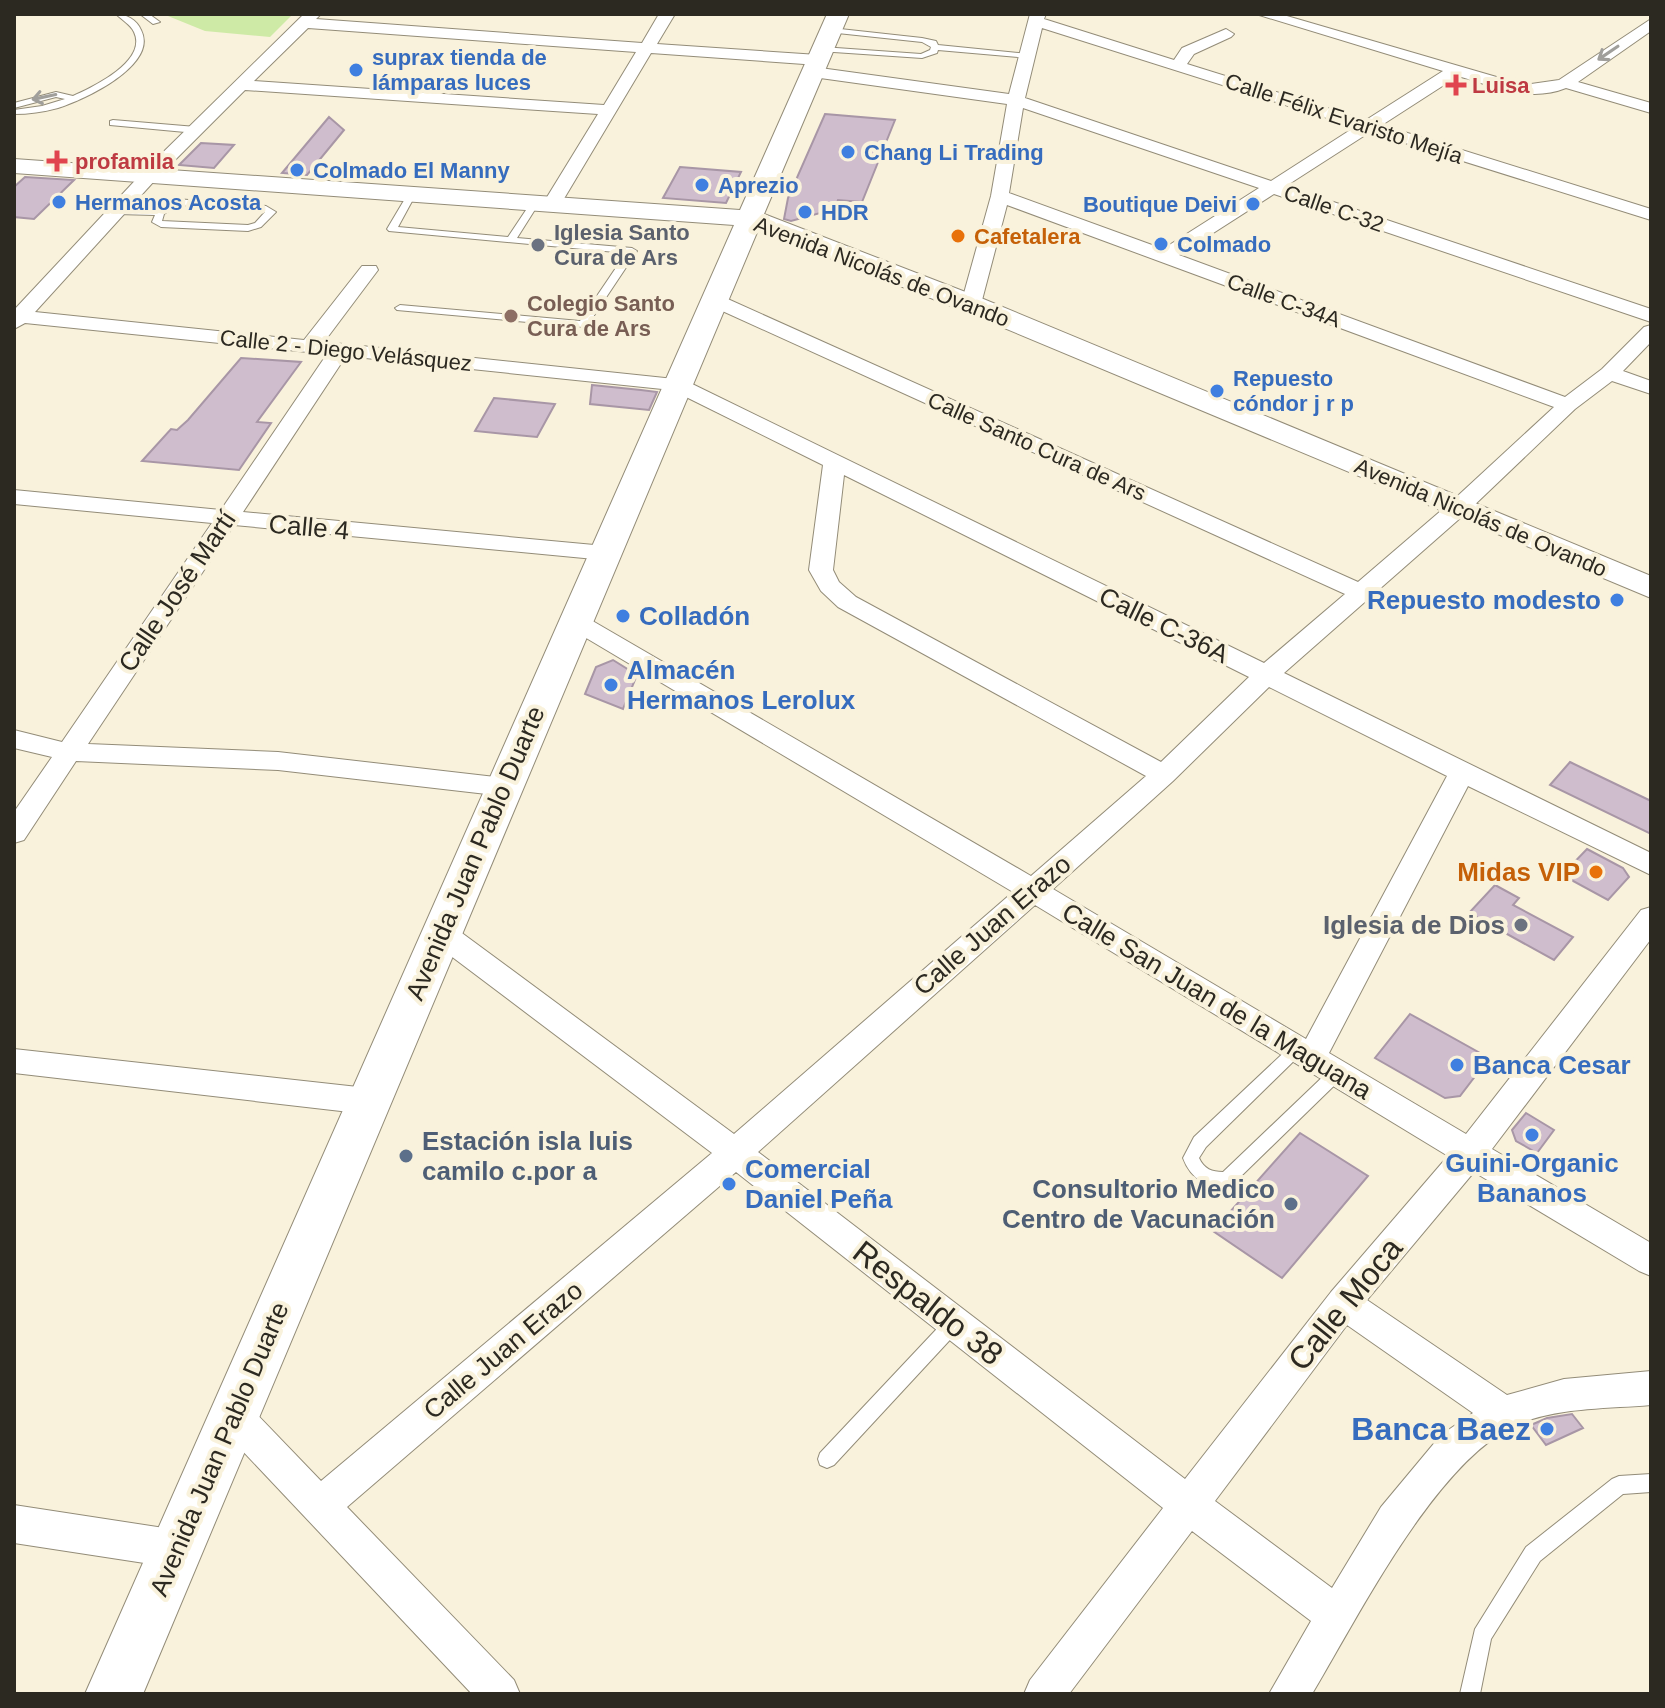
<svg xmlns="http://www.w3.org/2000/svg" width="1665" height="1708" viewBox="0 0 1665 1708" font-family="Helvetica,sans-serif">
<rect width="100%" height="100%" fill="#f9f2dc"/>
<!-- green -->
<path fill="#ceeaa6" d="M163,14h130l-23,23 -65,-6z"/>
<!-- building -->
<path fill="#cfbdcd" stroke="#a896a6" stroke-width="2" d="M825,114l70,6 -33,82 -24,-2 -3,9 -44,12 -7,-2 4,-21z
M329,117l15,13 -37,45 -25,-2z
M201,143l33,2 -20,23 -35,-3z
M680,167l61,5 -15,31 -63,-5z
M25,177l49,3 -40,39 -20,-2v-30z
M241,358l60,4 -44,60 14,1 -32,47 -97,-9 29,-32 6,1 11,-10z
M592,385l49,5 16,2 -8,18 -59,-6z
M494,398l61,6 -18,33 -62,-6z
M613,660l24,15 -14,34 -38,-15 11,-27z
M1570,762l81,39v33l-101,-49z
M1587,849l36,19 6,9 -21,23 -46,-25z
M1495,885l24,13 -6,7 60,32 -19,23 -85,-47z
M1410,1014l79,44 -29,38 -15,2 -70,-40z
M1526,1113l28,17 -17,23 -21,-12 -4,-11z
M1300,1133l68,43 -86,102 -69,-47z
M1572,1414l11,14 -37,17 -15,-20 16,-7z"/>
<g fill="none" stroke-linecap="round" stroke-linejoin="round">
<defs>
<path id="lane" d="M116,14c10,0 21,6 25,16 18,35 -57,70 -83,78 -15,4 -29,6 -44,6v-4l28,-4 23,-7 -9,-2 -42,11v-5l42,-11 17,4c20,-9 75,-35 61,-64 -3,-7 -12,-12 -18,-18z
M140,14h9l11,8 -7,2z
M831,28l91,10 14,3 2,4 90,9 4,2 -4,2 -90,-8 -1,3 -15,5 -103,-7v-4h3l99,7 9,-4 1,-3 -9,-5 -94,-10 -1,-2z
M113,120l83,7 4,3 -4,3 -86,-8v-4z
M413,189l4,3 -19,35 110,10 26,-39 3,-1 4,3 -24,38 115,10 5,3 -50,75 -4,1 -186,-17 -2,-2 5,-3 180,16 46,-68 -237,-22 -2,-2 22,-37z
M176,199l90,7 10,6 -15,15 -13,4 -87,-4 -9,-5 3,-7 -38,-1 -5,-3 5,-3 41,2zM178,205l86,7h1l-10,11 -7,2 -86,-4 2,-7z
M1298,1042l5,2 3,4 -3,4 -97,95 -7,11c5,11 13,14 24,14l109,-104 6,-2 6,2 2,4 -2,4 -111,108c-23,7 -42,-4 -50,-26l11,-21 99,-93z
M954,1315l6,2 3,6 -3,6 -126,136 -7,3 -7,-3 -2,-6 2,-6 128,-136z
M1651,1474v18l-28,2 -83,67 -49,78 -11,55h-20l15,-65 51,-82 86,-68 7,-3z"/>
<path id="street" d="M304,14h17l-5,5 326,24 17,-29h16l-18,30 161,11 8,5 -8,5 -167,-12 -89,149 -9,5 -9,-5 54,-88 -353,-24 -89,89 -121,133 269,28 58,-74h14l2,4 -54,72 360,38 580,283 81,-69 -638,-290 -3,-4 3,-4h14l637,286 92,-79 104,-96 -547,-202 -26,99 -10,6 -7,-2 -3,-4 30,-108 16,-92 -194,-27 -8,-5 8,-5 196,27 21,-80h16l-2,5 130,41 8,-12 44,-19 8,5 -3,3 -37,17 -7,10 179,56 77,-49 -187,-57h24l244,71 35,-5 92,-61v12l-73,51 73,21v10l-85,-25c-37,15 -73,-2 -108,-12l-76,49 269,84v11l-281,-88 -84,54 365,123v13l-377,-128 -95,61 386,142 37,-28 42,-42 7,-2v17l-28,29 28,10v13l-39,-13 -37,28 -109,104 -182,160 367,180v22l-183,-89 -139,267 137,81 175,-224 10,-3v32l-159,210 159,94v33l-12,-5 -165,-99 -107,128 140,95 57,-16 87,-8v34c-44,4 -98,2 -139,22 -79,40 -154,190 -200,267h-43l42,-73 -119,-90 -123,163h-45l6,-14 133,-172 -427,-336 -389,335 167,173 6,14h-48l-252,-267 -5,-12 5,-12 13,-5 13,5 75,78 391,-328 -281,-212 -5,-8 5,-8 10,-3 10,3 283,209 279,-242 -447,-266 -3,-5 3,-5h18l447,260 115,-100 -308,-169 -17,-16 -12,-21 14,-105 -151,-75 -326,-34 -103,156 362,34 8,2 4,5 -4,5 -8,2 -371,-35 -146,219 190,8 226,26 10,3 3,6 -3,6 -10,3 -226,-26 -202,-9 -52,79 -10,3v-31l38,-55 -38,-9v-18l48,12 150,-219 -198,-19v-14l207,20 106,-156 -302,-31 -11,6v-19l130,-139zM308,28l328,24 -32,53 -350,-24zM1042,28l313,99 -84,54 -246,-83zM1023,108l236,80 -96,61 -154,-56zM844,475l405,202 -88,85 -305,-165 -17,-15 -6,-12zM1269,687l178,89 -141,263 -253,-150 120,-108zM1035,905l413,251 -117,136 -146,187 -427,-327zM1347,1325l126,88 -32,22 -60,72 -49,81 -117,-87z
M14,1049l353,39 11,4 5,9 -5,9 -11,4 -353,-41z
M14,1505l163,25 14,6 5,13 -5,13 -14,6 -163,-25z"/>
<path id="secondary" d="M827,14h22l-85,200 217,84 670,278v22l-690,-288 -203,-80 -615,1464h-58l649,-1469 -720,-52v-14l726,51z"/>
</defs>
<!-- lane casing -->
<use href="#lane" stroke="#938c78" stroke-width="2"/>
<!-- street casing -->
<use href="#street" stroke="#938c78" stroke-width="2"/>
<!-- secondary casing -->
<use href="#secondary" stroke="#938c78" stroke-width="2"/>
<!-- lane -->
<use href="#lane" fill="#fff" fill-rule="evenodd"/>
<!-- street -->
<use href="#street" fill="#fff" fill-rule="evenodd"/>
<!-- secondary -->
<use href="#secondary" fill="#fff" fill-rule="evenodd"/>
</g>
<!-- one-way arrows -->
<defs><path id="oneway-shaft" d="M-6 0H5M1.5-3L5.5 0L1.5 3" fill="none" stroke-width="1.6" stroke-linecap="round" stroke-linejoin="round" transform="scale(2)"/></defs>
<g stroke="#a09f9b">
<use href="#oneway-shaft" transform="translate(1608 53) rotate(146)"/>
<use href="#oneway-shaft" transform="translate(44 97) rotate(168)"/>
</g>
<!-- markers -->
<g fill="#3f7fe0" stroke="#f9f2dc" stroke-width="3">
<circle cx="356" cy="70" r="8"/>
<circle cx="848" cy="152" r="8"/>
<circle cx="297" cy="170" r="8"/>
<circle cx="702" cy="185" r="8"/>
<circle cx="59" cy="202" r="8"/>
<circle cx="1253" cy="204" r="8"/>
<circle cx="805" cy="212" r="8"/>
<circle cx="1161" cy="244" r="8"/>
<circle cx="1217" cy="391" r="8"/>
<circle cx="1617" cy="600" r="8"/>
<circle cx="623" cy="616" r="8"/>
<circle cx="611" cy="685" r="8"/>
<circle cx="1457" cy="1065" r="8"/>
<circle cx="1532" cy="1135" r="8"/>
<circle cx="729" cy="1184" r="8"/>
<circle cx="1547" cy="1429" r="8"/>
</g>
<g fill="#e0444e" stroke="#f9f2dc" stroke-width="3">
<path d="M1452 73h8v8h8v8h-8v8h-8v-8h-8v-8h8z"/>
<path d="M53 149h8v8h8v8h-8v8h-8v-8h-8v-8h8z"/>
</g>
<g fill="#e8710a" stroke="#f9f2dc" stroke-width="3">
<circle cx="958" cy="236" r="8"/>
<circle cx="1596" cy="872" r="8"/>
</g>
<g fill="#6b7280" stroke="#f9f2dc" stroke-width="3">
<circle cx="538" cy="245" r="8"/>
<circle cx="1521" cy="925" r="8"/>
</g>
<circle fill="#8d6e63" stroke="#f9f2dc" stroke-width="3" cx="511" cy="316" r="8"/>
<g fill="#5c6f8a" stroke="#f9f2dc" stroke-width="3">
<circle cx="406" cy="1156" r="8"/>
<circle cx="1291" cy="1204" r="8"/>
</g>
<g text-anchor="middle" stroke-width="8" stroke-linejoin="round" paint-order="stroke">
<!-- far-shop labels -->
<g font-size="22" font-weight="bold" fill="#366cbe" stroke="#f9f2dc" text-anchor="start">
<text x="372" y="65">suprax tienda de<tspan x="372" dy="25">lámparas luces</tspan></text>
<text x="864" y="160">Chang Li Trading</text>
<text x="313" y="178">Colmado El Manny</text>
<text x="718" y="193">Aprezio</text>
<text x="75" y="210">Hermanos Acosta</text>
<text x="1237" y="212" text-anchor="end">Boutique Deivi</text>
<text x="821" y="220">HDR</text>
<text x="1177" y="252">Colmado</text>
<text x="1233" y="386">Repuesto<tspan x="1233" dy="25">cóndor j r p</tspan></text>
</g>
<!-- far-health labels -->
<g font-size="22" font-weight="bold" fill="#be3a42" stroke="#f9f2dc" text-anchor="start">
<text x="1472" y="93">Luisa</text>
<text x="75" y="169">profamila</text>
</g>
<!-- far-street labels -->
<g font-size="22" fill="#2c2921" stroke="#f9f2dc">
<text transform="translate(1344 118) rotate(18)" y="8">Calle Félix Evaristo Mejía</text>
<text transform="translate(1334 208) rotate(19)" y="8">Calle C-32</text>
<text transform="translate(882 271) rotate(21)" y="8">Avenida Nicolás de Ovando</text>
<text transform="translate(1284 300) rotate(20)" y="8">Calle C-34A</text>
<text transform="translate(346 350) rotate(6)" y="8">Calle 2 - Diego Velásquez</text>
<text transform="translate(1037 446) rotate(24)" y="8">Calle Santo Cura de Ars</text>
<text transform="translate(1481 517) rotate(23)" y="8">Avenida Nicolás de Ovando</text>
</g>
<!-- far-worship labels -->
<g font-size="22" font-weight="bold" fill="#5b616d" stroke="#f9f2dc" text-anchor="start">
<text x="554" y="240">Iglesia Santo<tspan x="554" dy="25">Cura de Ars</tspan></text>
</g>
<!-- far-food labels -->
<g font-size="22" font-weight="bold" fill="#c56008" stroke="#f9f2dc" text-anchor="start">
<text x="974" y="244">Cafetalera</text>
</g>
<!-- far-education labels -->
<g font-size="22" font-weight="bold" fill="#785e54" stroke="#f9f2dc" text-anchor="start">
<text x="527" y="311">Colegio Santo<tspan x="527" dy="25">Cura de Ars</tspan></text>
</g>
<!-- street labels -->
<g font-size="26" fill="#2c2921" stroke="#f9f2dc">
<text transform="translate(309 527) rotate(5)" y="9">Calle 4</text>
<text transform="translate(177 591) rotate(-56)" y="9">Calle José Martí</text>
<text transform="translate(1164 625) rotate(26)" y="9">Calle C-36A</text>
<text transform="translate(475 853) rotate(-67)" y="9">Avenida Juan Pablo Duarte</text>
<text transform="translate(992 925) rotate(-41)" y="9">Calle Juan Erazo</text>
<text transform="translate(1217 1001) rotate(31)" y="9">Calle San Juan de la Maguana</text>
<text transform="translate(503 1350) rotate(-40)" y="9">Calle Juan Erazo</text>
<text transform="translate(219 1449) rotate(-67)" y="9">Avenida Juan Pablo Duarte</text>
</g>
<!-- shop labels -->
<g font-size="26" font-weight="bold" fill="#366cbe" stroke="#f9f2dc" text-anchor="start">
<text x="1601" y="609" text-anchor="end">Repuesto modesto</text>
<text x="639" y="625">Colladón</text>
<text x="627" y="679">Almacén<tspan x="627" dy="30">Hermanos Lerolux</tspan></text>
<text x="1473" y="1074">Banca Cesar</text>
<text x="1532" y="1172" text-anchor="middle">Guini-Organic<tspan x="1532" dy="30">Bananos</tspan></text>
<text x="745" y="1178">Comercial<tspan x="745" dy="30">Daniel Peña</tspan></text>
</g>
<!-- food labels -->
<g font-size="26" font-weight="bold" fill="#c56008" stroke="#f9f2dc" text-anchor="end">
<text x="1580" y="881">Midas VIP</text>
</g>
<!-- worship labels -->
<g font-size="26" font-weight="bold" fill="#5b616d" stroke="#f9f2dc" text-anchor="end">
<text x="1505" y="934">Iglesia de Dios</text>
</g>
<!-- service labels -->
<g font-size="26" font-weight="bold" fill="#4e5e75" stroke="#f9f2dc" text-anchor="start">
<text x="422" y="1150">Estación isla luis<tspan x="422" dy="30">camilo c.por a</tspan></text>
<text x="1275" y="1198" text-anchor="end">Consultorio Medico<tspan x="1275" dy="30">Centro de Vacunación</tspan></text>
</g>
<!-- near-street labels -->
<g font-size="32" fill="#2c2921" stroke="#f9f2dc">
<text transform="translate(928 1303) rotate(38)" y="11">Respaldo 38</text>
<text transform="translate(1345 1304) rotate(-51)" y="11">Calle Moca</text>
</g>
<!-- near-shop labels -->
<g font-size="32" font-weight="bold" fill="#366cbe" stroke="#f9f2dc" text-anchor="end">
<text x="1531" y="1440">Banca Baez</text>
</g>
</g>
<!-- border -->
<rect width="1665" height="1708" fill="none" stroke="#2c2921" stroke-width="32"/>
</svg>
